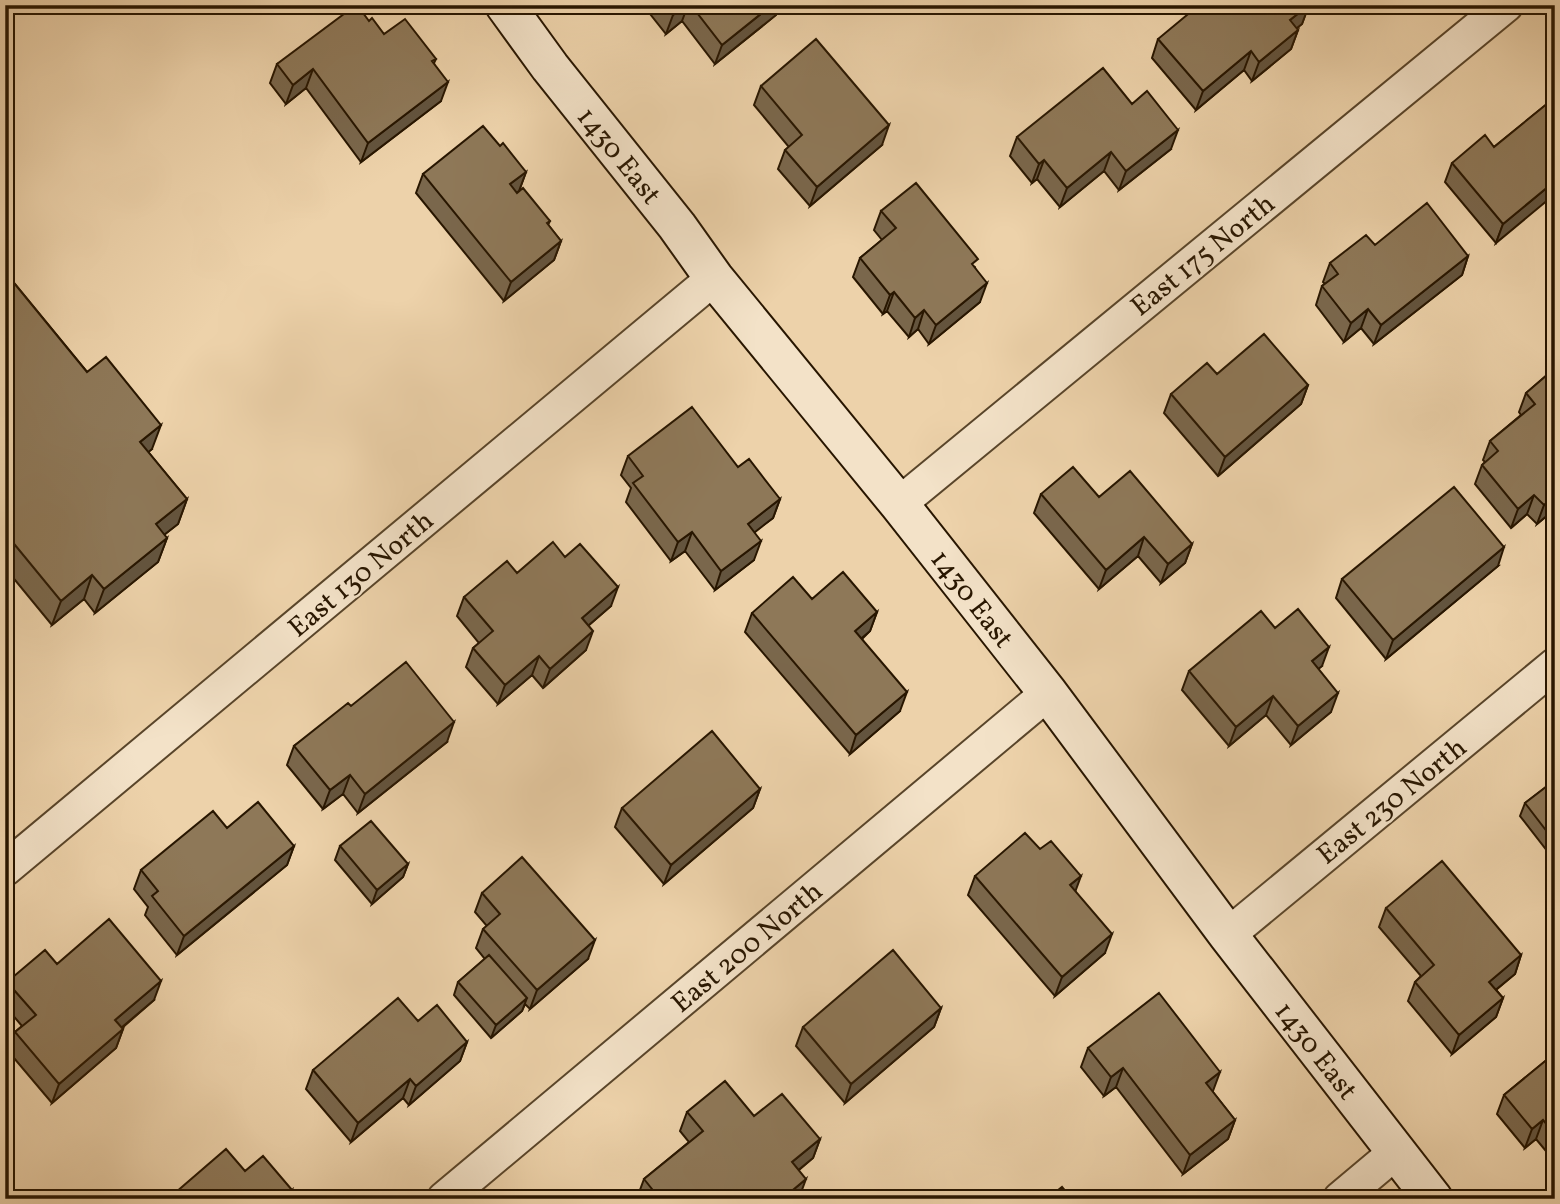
<svg xmlns="http://www.w3.org/2000/svg" width="1560" height="1204" viewBox="0 0 1560 1204" font-family="Vollkorn,serif">
<rect width="100%" height="100%" fill="#edd2aa"/>
<filter id="stains"><feTurbulence type="fractalNoise" baseFrequency=".00286" numOctaves="4"/><feColorMatrix values="0 0 0 0 .2 0 0 0 0 .09 0 0 0 0 .02 0 0 0 .5 -.17"/></filter>
<radialGradient id="worn" r=".72"><stop offset=".6" stop-color="#630" stop-opacity="0"/><stop offset="1" stop-color="#630" stop-opacity=".3"/></radialGradient>
<g fill="none" stroke-linecap="round" stroke-linejoin="round">
<defs>
<path id="street" d="M899,504l607,-499
M5,869l709,-591
M1228,935l327,-270
M444,1199l604,-506
M1340,1199l56,-47"/>
<path id="secondary" d="M505,5l45,62 127,159 37,52 185,226 149,189 180,242 205,264"/>
</defs>
<!-- street casing -->
<use href="#street" stroke="#59452a" stroke-width="37"/>
<!-- secondary casing -->
<use href="#secondary" stroke="#281600" stroke-width="42"/>
<!-- street -->
<use href="#street" stroke="#f3e2c8" stroke-width="33"/>
<!-- secondary -->
<use href="#secondary" stroke="#f3e2c8" stroke-width="38"/>
</g>
<!-- wall -->
<path fill="#7a674c" stroke="#281600" stroke-width="2" d="M643,5h137l-4,10 -61,49 -33,-43 -16,13z
M1309,5l-7,19 -5,4 1,2 -7,19 -39,32 -8,-11 -48,40 -44,-52 6,-19z
M369,21l15,13 52,25 -2,4 7,38 -80,61 -55,-74 -20,16 -16,-21 7,-19z
M761,86l121,59 -72,61 -32,-37 7,-19 4,-3 -35,-42z
M1548,103l-52,140 -51,-61 7,-19 42,-16z
M1132,104l39,45 -52,41 -15,-19 -44,36 -23,-28 -5,4 -22,-27 7,-19z
M500,146l26,26 -7,19 -2,1 33,29 -2,4 13,16 -7,19 -50,41 -88,-108 7,-19z
M881,211l94,56 5,35 -51,42 -11,-15 -9,8 -22,-26 -4,3 -30,-37 7,-19 22,-18 -8,-10z
M1375,245l93,11 -6,19 -88,69 -13,-16 -17,14 -28,-37 6,-19 3,-2 -2,-2 7,-19z
M5,272l82,100 65,77 -4,3 39,47 -9,25 -14,11 3,3 -9,24 -63,51 -11,-14 -32,26 -46,-56 -1,1z
M1554,369l1,140 -18,15 -10,-10 -16,14 -36,-44 7,-19 3,-3 -2,-2 7,-19 31,-26 -2,-3 7,-19z
M1217,374l91,11 -7,19 -83,72 -54,-63 7,-19z
M628,456l110,11 42,32 -7,19 -19,14v28l-39,30 -30,-39 -14,10 -45,-59 5,-14 -10,-13z
M1041,494l58,3 93,47 -7,19 -24,20 -23,-27 -39,33 -65,-76z
M565,557l46,49 -23,20 -2,24 -43,38 -11,-13 -34,29 -32,-37 7,-19 6,-5 -22,-27 7,-19z
M1498,566l-112,93 -50,-61 6,-19z
M812,599l65,13 -7,19 -8,8 38,72 -50,43 -105,-122 7,-19z
M1275,628l47,38 -4,3 13,43 -40,33 -25,-30 -37,31 -47,-56 7,-19z
M351,706l96,36 -89,71 -15,-19 -20,15 -36,-44 7,-19z
M1555,780v81l-35,-45 5,-13z
M760,789l-7,19 -89,76 -49,-57 7,-19z
M227,828l67,18 -7,19 -110,90 -32,-40 3,-8 -14,-18 7,-19z
M340,846l68,18 -5,13 -31,27 -37,-44z
M975,876l100,15 30,62 -50,43 -87,-101z
M482,893l106,66 -58,50 -5,-5 -3,7 -31,27 -37,-43 4,-13 27,-23 -9,-11 7,-19 4,-3 -12,-14z
M1386,908l135,47 -6,19 -19,16 7,8 -7,19 -44,37 -44,-53 7,-19 6,-6 -42,-49z
M57,964l97,36 -32,28 1,1 -7,19 -64,55 -44,-52 7,-19 7,-6 -17,-20v-18l2,-6z
M941,1008l-7,19 -89,76 -49,-57 7,-19z
M418,1021l49,21 -7,19 -51,44 -6,-7 -52,44 -45,-53 7,-19z
M1088,1048l125,44 22,28 -7,19 -45,35 -67,-87 -12,9 -23,-29z
M1555,1053v109l-19,-23 -11,9 -28,-34 7,-19z
M687,1112l67,4 66,23 -7,19 -14,12v28l-1,1 -161,-1 7,-19 45,-37 -9,-11z"/>
<!-- shaded-wall -->
<path fill="#63543e" stroke="#281600" stroke-width="2" d="M685,5h3l-6,16 -16,13 7,-19z
M772,5h8l-4,10 -61,49 7,-19z
M1309,5l-7,19 -19,15 7,-19z
M1298,30l-7,19 -39,32 7,-19z
M1251,51l-7,19 -48,40 7,-19z
M313,69l-7,19 -20,16 7,-19z
M448,82l-7,19 -80,61 7,-19z
M889,125l-7,20 -72,61 7,-19z
M1178,130l-7,19 -52,41 7,-19z
M1111,152l-7,19 -44,36 7,-19z
M1044,160l-7,19 -5,4 7,-19z
M526,172l-7,19 -16,12 7,-19z
M1555,181v13l-59,49 7,-19z
M561,241l-7,19 -50,41 7,-19z
M1468,256l-6,19 -88,69 7,-19z
M987,283l-7,19 -51,42 7,-19z
M894,292l-7,19 -4,3 7,-19z
M1368,309l-7,19 -17,14 7,-19z
M924,310l-6,19 -9,8 6,-19z
M1308,385l-7,19 -83,72 7,-19z
M161,425l-9,24 -21,18 9,-25z
M1534,495l-7,19 -16,14 7,-19z
M1555,496v13l-18,15 7,-19z
M187,499l-9,25 -31,24 9,-24z
M780,499l-7,19 -32,25 7,-19z
M692,532l-7,19 -14,10 7,-19z
M1144,537l-6,19 -39,33 7,-19z
M167,538l-9,24 -63,51 9,-24z
M761,541l-7,19 -39,30 6,-19z
M1192,544l-7,19 -24,20 7,-19z
M15,545l-9,24 -1,1v-17z
M1504,547l-6,19 -112,93 7,-19z
M92,575l-8,24 -32,26 9,-24z
M618,587l-7,19 -36,31 7,-19z
M877,612l-7,19 -22,19 7,-19z
M593,631l-7,19 -43,38 7,-19z
M1329,647l-7,19 -17,14 7,-19z
M539,656l-7,19 -34,29 7,-19z
M907,692l-7,19 -50,43 6,-19z
M1338,693l-7,19 -40,33 7,-19z
M1273,696l-7,19 -37,31 7,-19z
M454,722l-7,20 -89,71 7,-19z
M350,775l-7,19 -20,15 7,-19z
M760,789l-7,19 -89,76 7,-19z
M294,846l-7,19 -110,90 7,-19z
M408,864l-5,13 -31,27 5,-14z
M1081,876l-7,19 -4,-10z
M1112,934l-7,19 -50,43 7,-19z
M595,940l-7,19 -58,50 7,-19z
M1521,955l-6,19 -33,27 7,-19z
M161,981l-7,19 -46,39 7,-19z
M527,998l-5,13 -31,27 5,-13z
M1503,998l-7,19 -44,37 7,-19z
M941,1008l-7,19 -89,76 6,-19z
M123,1029l-7,19 -64,55 7,-19z
M467,1042l-7,19 -51,44 7,-19z
M1123,1068l-7,19 -12,9 7,-19z
M1220,1072l-7,19 -14,11 7,-19z
M410,1079l-7,19 -52,44 7,-19z
M1235,1120l-7,19 -45,35 7,-19z
M1543,1120l-7,19 -11,9 7,-19z
M820,1139l-7,19 -28,23 7,-19z
M806,1179l-7,19 -1,1h-16z
M292,1190l-3,9h-7z"/>
<!-- building -->
<path fill="#8e7858" stroke="#281600" stroke-width="2" d="M356,5h1l12,16 3,-3 12,16 21,-15 31,40 -4,2 16,21 -80,61 -55,-74 -20,16 -16,-21z
M665,5h20l-12,10z
M691,5h81l-50,40z
M1199,5h110l-19,15 8,10 -39,32 -8,-11 -48,40 -45,-52z
M816,39l73,86 -72,62 -32,-37 17,-15 -41,-49z
M1103,68l29,36 15,-13 31,39 -52,41 -15,-19 -44,36 -23,-28 -5,4 -22,-27z
M1548,103l7,7v71l-52,43 -51,-61 33,-28 9,12z
M483,126l17,20 3,-3 23,29 -16,12 7,9 6,-5 27,33 -3,2 14,18 -50,41 -88,-108z
M916,183l62,76 -6,5 15,19 -51,42 -12,-15 -9,8 -21,-26 -4,3 -30,-37 36,-30 -15,-17z
M1427,203l41,53 -87,69 -13,-16 -17,14 -29,-37 16,-12 -8,-11 36,-28 9,10z
M5,272l82,100 19,-15 55,68 -21,17 47,57 -31,25 11,14 -63,51 -12,-14 -31,26 -46,-56 -10,8z
M1264,334l44,51 -83,72 -54,-63 36,-31 10,11z
M1554,369l1,127 -11,9 -10,-10 -16,14 -36,-44 16,-14 -8,-10 45,-37 -9,-11z
M692,407l46,60 11,-8 31,40 -32,25 13,17 -40,30 -29,-39 -14,10 -45,-59 10,-7 -15,-20z
M1073,467l26,30 31,-26 62,73 -24,20 -24,-27 -38,33 -65,-76z
M1454,487l50,60 -111,93 -51,-61z
M553,542l12,15 15,-13 38,43 -36,31 11,13 -43,38 -11,-13 -34,29 -32,-37 20,-17 -29,-34 43,-36 10,12z
M843,572l34,40 -22,19 52,61 -51,43 -104,-122 41,-36 19,22z
M1298,609l31,38 -17,14 26,32 -40,33 -25,-30 -37,31 -47,-56 72,-60 14,17z
M406,662l48,60 -89,72 -15,-19 -20,15 -36,-44 54,-43 3,3z
M712,731l48,58 -89,76 -49,-57z
M1555,780v62l-30,-39z
M258,802l36,44 -110,90 -32,-40 6,-5 -17,-21 72,-59 14,17z
M371,821l37,43 -31,26 -37,-44z
M1025,833l15,16 11,-8 30,35 -11,9 42,49 -50,43 -87,-101z
M522,857l73,83 -58,50 -54,-61 17,-15 -18,-21z
M1442,861l79,94 -32,27 14,16 -44,37 -44,-53 19,-17 -48,-57z
M109,919l52,62 -46,39 8,9 -64,55 -44,-52 21,-17 -29,-33 38,-32 12,14z
M893,950l48,58 -90,76 -48,-57z
M489,955l38,43 -31,27 -38,-43z
M1159,993l61,79 -14,11 29,37 -45,35 -67,-87 -12,9 -23,-29z
M398,998l20,23 19,-16 30,37 -51,44 -6,-7 -52,44 -45,-53z
M1555,1053v81l-12,-14 -11,9 -28,-34z
M725,1081l29,35 28,-22 38,45 -28,23 14,17 -24,20h-122l-16,-20 59,-48 -16,-19z
M226,1149l19,22 18,-15 29,34 -10,9h-114z
M1062,1187l10,12h-25z"/>
<g text-anchor="middle" stroke-width="5" stroke-linejoin="round" paint-order="stroke">
<!-- street labels -->
<g font-size="28" fill="#281600" stroke="#f3e2c8">
<text transform="translate(620 155) rotate(51)" y="10">1430 East</text>
<text transform="translate(1202 254) rotate(-39)" y="10">East 175 North</text>
<text transform="translate(360 573) rotate(-40)" y="10">East 130 North</text>
<text transform="translate(973 598) rotate(52)" y="10">1430 East</text>
<text transform="translate(1391 800) rotate(-39)" y="10">East 230 North</text>
<text transform="translate(746 946) rotate(-40)" y="10">East 200 North</text>
<text transform="translate(1317 1050) rotate(52)" y="10">1430 East</text>
</g>
</g>
<!-- margin -->
<rect width="1560" height="1204" fill="none" stroke="#edd2aa" stroke-width="28"/>
<rect x="7" y="7" width="1546" height="1190" fill="none" stroke="#281600" stroke-width="3.5"/>
<rect x="14" y="14" width="1532" height="1176" fill="none" stroke="#281600" stroke-width="2"/>
<rect width="100%" height="100%" filter="url(#stains)"/>
<rect width="100%" height="100%" fill="url(#worn)"/>
</svg>
